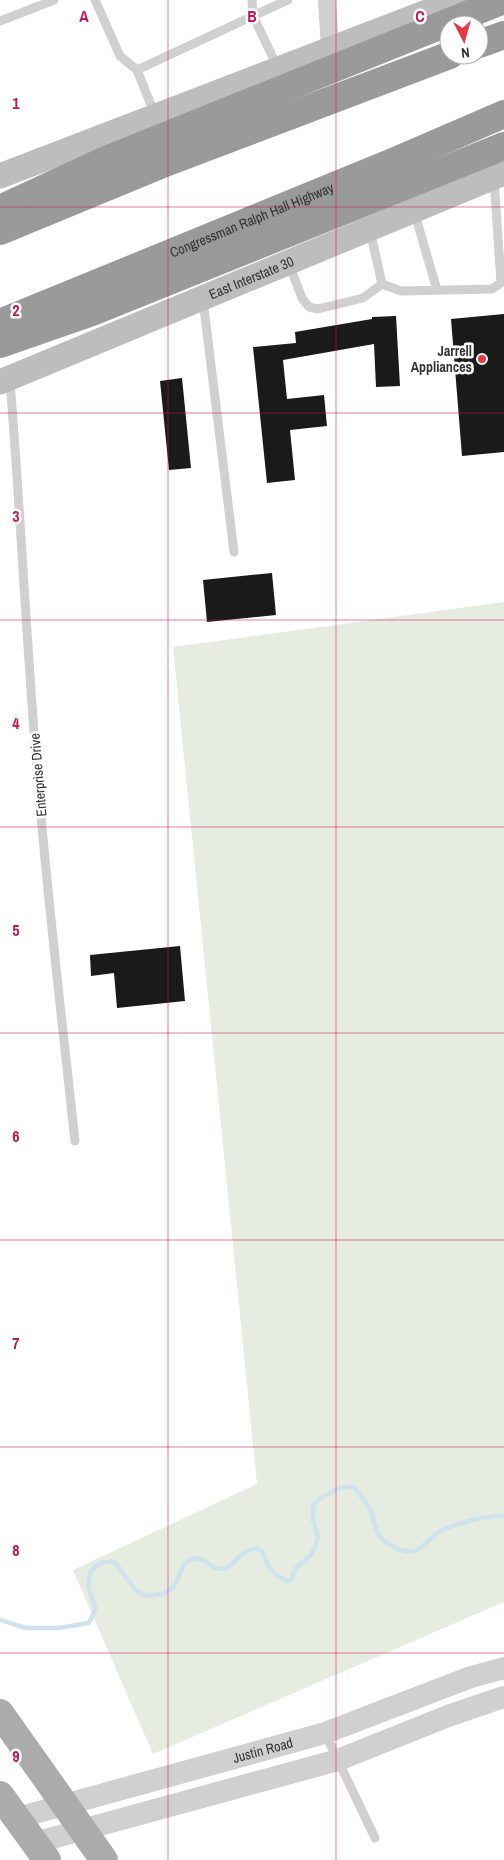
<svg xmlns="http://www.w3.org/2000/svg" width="504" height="1860" viewBox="0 0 504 1860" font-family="'Archivo Narrow',sans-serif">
<rect width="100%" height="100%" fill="#fff"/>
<!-- green -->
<path fill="#e6ecdf" d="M504,602v1000l-351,152 -80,-184 184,-86 -84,-837z"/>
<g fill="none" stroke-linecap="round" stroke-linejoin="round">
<!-- stream -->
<path stroke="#cfe2ee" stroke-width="4.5" d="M0,1620l26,8h33l30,-5c2,-5 6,-10 6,-16 -1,-6 -5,-12 -6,-19 -3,-18 9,-28 26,-26l21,29 11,5 16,-2 8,-5 4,-5 10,-21 8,-5 11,2 11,8 6,1 6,-1 18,-16 11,-4 7,4 5,14 10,10 8,5 5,-1 4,-11 16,-14 5,-10 2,-8 -5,-17v-14c6,-10 29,-21 41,-19 5,7 11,14 16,22 4,8 4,18 9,26 7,10 25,20 37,15 8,-3 14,-12 21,-17 19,-10 45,-17 67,-17"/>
</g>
<!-- building -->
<path fill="#1a1a1a" d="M504,314v138l-42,4 -11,-137z
M396,316l4,70 -24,1 -2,-43 -91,16 4,39 37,-4 3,31 -37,4 5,50 -28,3 -14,-136 43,-4 -1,-11 77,-13v-2z
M182,378l9,90 -22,2 -9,-89z
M272,573l4,42 -69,7 -4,-42z
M180,946l5,55 -68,7 -3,-35 -23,3 -1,-21z"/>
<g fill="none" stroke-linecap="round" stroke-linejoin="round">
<!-- service -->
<path stroke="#d0d0d0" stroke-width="9" d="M95,0l25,56 17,14
M252,0l1,16 35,-16
M0,21l54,-21
M155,115l-18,-45 116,-54 25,52
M414,211l23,79
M370,230l12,54 19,7 91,-2 9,-6 -7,-105
M289,264l13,34 7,9 9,2 45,-11 19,-14
M203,300l31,252
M10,381c8,98 13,196 20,294 10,156 28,311 45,466
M325,1733l50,105"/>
<!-- minor -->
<path stroke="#d0d0d0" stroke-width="18" d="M327,0l3,48"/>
<!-- tertiary -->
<g stroke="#d0d0d0" stroke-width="22">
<path id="s1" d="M17,1818l308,-85 146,-56 33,-9"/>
<path d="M34,1843l304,-83 110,-44 56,-19"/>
</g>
<!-- secondary -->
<g stroke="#bdbdbd" stroke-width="25">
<path d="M0,176l458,-176"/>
<path id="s2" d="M0,382l504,-209"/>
</g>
<!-- primary -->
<path stroke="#ababab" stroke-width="28" d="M0,1713l104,147
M0,1795l47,65"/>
<!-- motorway -->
<g stroke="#9a9a9a" stroke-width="28">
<path d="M479,44l25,-9"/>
<path d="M0,209l106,-49 398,-160"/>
<path d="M0,231l160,-66 290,-110"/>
<path id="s3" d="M0,323l393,-161 111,-48"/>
<path d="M0,344l92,-32 412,-166"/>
</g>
</g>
<!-- grid -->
<path fill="none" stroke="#c2185b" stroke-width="1" stroke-opacity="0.55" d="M168,0v1860M336,0v1860M0,207h504M0,413h504M0,620h504M0,827h504M0,1033h504M0,1240h504M0,1447h504M0,1653h504"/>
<!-- markers -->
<circle fill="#e63946" stroke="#fff" stroke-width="2" cx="482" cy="359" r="5"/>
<g text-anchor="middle" stroke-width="5" stroke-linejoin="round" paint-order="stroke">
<!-- street labels -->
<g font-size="14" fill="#333" stroke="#fff">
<text dy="5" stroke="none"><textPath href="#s3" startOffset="272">Congressman Ralph Hall Highway</textPath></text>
<text dy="5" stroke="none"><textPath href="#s2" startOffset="272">East Interstate 30</textPath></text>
<text transform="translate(38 775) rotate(-95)" y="5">Enterprise Drive</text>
<text dy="5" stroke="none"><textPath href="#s1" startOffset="255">Justin Road</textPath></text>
</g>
<!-- poi labels -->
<g font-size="14" font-weight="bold" fill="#333" stroke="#fff" text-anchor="end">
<text x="472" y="356">Jarrell<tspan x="472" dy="16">Appliances</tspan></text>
</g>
</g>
<g font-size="16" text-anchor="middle" font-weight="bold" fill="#c2185b" stroke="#fff" stroke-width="5" stroke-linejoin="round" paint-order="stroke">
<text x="84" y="22">A</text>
<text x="252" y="22">B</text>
<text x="420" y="22">C</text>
<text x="16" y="109">1</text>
<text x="16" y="316">2</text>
<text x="16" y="522">3</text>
<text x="16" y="729">4</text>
<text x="16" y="936">5</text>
<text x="16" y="1142">6</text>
<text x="16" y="1349">7</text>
<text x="16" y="1556">8</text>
<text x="16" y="1762">9</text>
</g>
<!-- north arrow -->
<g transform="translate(464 40) rotate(174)"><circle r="24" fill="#ffffff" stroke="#adadad"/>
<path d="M0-4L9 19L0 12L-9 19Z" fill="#e63946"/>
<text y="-8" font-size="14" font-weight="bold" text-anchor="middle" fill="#333333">N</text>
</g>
</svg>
